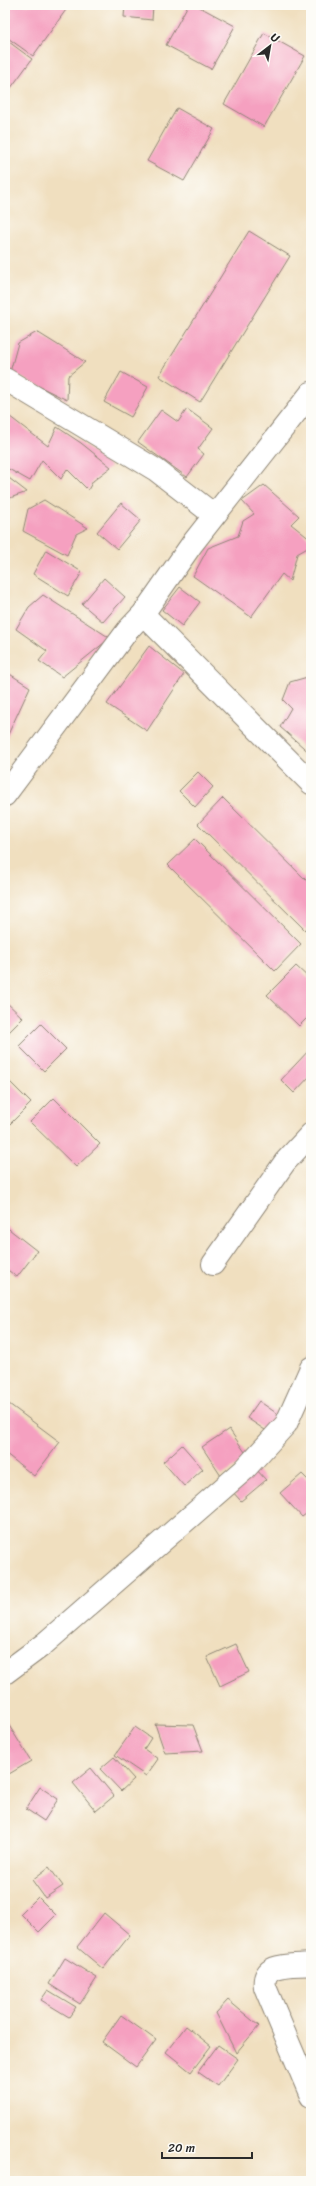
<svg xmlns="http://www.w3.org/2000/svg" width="316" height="2186" viewBox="0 0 316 2186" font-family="Sriracha,sans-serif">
<rect width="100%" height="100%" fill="#fdfcf7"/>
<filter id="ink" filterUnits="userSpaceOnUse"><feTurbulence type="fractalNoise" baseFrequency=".025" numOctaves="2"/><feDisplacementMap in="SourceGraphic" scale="8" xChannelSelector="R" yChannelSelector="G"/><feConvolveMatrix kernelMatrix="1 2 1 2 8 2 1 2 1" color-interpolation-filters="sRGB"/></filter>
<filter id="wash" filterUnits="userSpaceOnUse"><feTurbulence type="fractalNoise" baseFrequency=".012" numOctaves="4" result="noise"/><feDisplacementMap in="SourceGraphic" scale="16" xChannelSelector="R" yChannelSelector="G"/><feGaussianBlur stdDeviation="0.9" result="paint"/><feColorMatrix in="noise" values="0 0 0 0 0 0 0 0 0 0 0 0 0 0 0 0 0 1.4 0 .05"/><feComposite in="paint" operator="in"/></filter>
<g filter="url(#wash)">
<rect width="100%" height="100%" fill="#f0dfbf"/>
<g id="blocks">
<!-- building -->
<path fill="#f5a0c0" d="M5,5h61l2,2 -35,49 -28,-20z
M125,5h28l-1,15 -28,-3z
M188,5h8l39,21 -24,43 -45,-24z
M264,33l41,23 -41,71 -40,-23z
M5,39l27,20 -27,37z
M177,108l37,21 -30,52 -37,-20z
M249,231l41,25 -90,146 -41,-26z
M37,332l48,30 -17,14 -1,24 -57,-28 8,-29z
M121,372l27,15 -17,30 -27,-15z
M187,409l26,19 -15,21 6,5 -17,23 -49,-35 23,-32 17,12z
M5,413l43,33 9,-19 24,16 30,24 -18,14 -5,9 -21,-21 -6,10 -19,-19 -12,21 -25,-14z
M5,475l22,17 -20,7 1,22 -3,-2z
M264,485l35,31 -8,8 20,16v6l-14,8 -7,27 -8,-7 -31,43 -58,-41 15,-28 30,-12 5,-15 11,-7 -12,-13z
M44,500l44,28 -12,6 -9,21 -44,-24 5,-22z
M121,503l20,17 -24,29 -20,-17z
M46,550l36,22 -14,24 -35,-22z
M104,578l21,19 -22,25 -21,-18z
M180,587l20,15 -18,24 -20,-16z
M43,595l67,43 -48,39 -23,-16 8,-10 -31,-22 13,-22z
M149,646l35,28 -37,57 -40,-27z
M5,671l25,16 -25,54z
M311,676v78l-31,-27 11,-19 -8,-8 7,-18z
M198,772l15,15 -18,20 -16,-16z
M223,798l88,87v39l-6,6 -107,-106z
M195,839l106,105 -26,27 -107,-106z
M296,966l15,14 -2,2 2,1v31l-12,12 -32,-31z
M5,1001l18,17 -18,18z
M41,1024l25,25 -22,22 -25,-25z
M311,1048v27l-17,18 -13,-13z
M5,1077l26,26 -26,26z
M54,1098l46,46 -24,23 -46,-45z
M5,1226l32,25 -20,26 -12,-9z
M5,1401l55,41 -26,34 -29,-23z
M259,1401l20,14 -11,17 -21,-14z
M229,1429l20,29 -28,18 -19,-29z
M182,1445l21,24 -19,17 -21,-24z
M255,1468l11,12 -25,21 -11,-12z
M302,1474l9,9v27l-9,7 -22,-24z
M236,1644l13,28 -29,14 -13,-29z
M5,1719l26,42 -22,13 -4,-6z
M155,1724l38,1 10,26 -38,2z
M135,1727l16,11 -7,11 14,10 -12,17 -31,-21z
M114,1757l20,22 -13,12 -21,-22z
M91,1768l23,28 -18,15 -23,-28z
M40,1787l18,12 -14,22 -18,-12z
M49,1867l14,19 -18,12 -13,-18z
M38,1897l18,18 -17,17 -18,-18z
M104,1913l26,22 -27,34 -26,-22z
M65,1958l32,20 -17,26 -31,-20z
M48,1990l28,17 -7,10 -28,-17z
M228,2000l31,26 -23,27 -20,-40z
M121,2015l35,25 -20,27 -34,-25z
M186,2026l25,20 -20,26 -25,-20z
M218,2045l20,14 -20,27 -20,-14z"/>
</g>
</g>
<g filter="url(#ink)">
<use href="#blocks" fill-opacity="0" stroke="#8e8575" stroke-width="1"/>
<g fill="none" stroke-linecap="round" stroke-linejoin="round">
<defs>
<path id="street" d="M5,379l151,91 58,45
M143,614l168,169
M5,795l123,-165 15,-16 49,-70 119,-151
M213,1264l72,-102 26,-28
M5,1673l39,-29 200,-174 42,-46 25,-56
M311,1964c-18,2 -50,-3 -46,23l46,109"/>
</defs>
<!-- street casing -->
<use href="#street" stroke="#8e8575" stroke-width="24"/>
<!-- street -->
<use href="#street" stroke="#fff" stroke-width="22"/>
</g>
</g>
<!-- margin -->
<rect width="316" height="2186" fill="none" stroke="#fdfcf7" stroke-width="20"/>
<!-- north arrow -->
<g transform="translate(270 46) rotate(31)" stroke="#fdfcf7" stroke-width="3" paint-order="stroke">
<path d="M0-3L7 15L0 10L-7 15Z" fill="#2b2b2b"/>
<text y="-6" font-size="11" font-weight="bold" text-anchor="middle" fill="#2b2b2b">U</text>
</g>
<!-- scale -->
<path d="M162 2152v6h90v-6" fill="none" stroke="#2b2b2b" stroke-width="2"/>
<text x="168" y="2152" font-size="12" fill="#2b2b2b" stroke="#fdfcf7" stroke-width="3" paint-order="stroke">20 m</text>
</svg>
